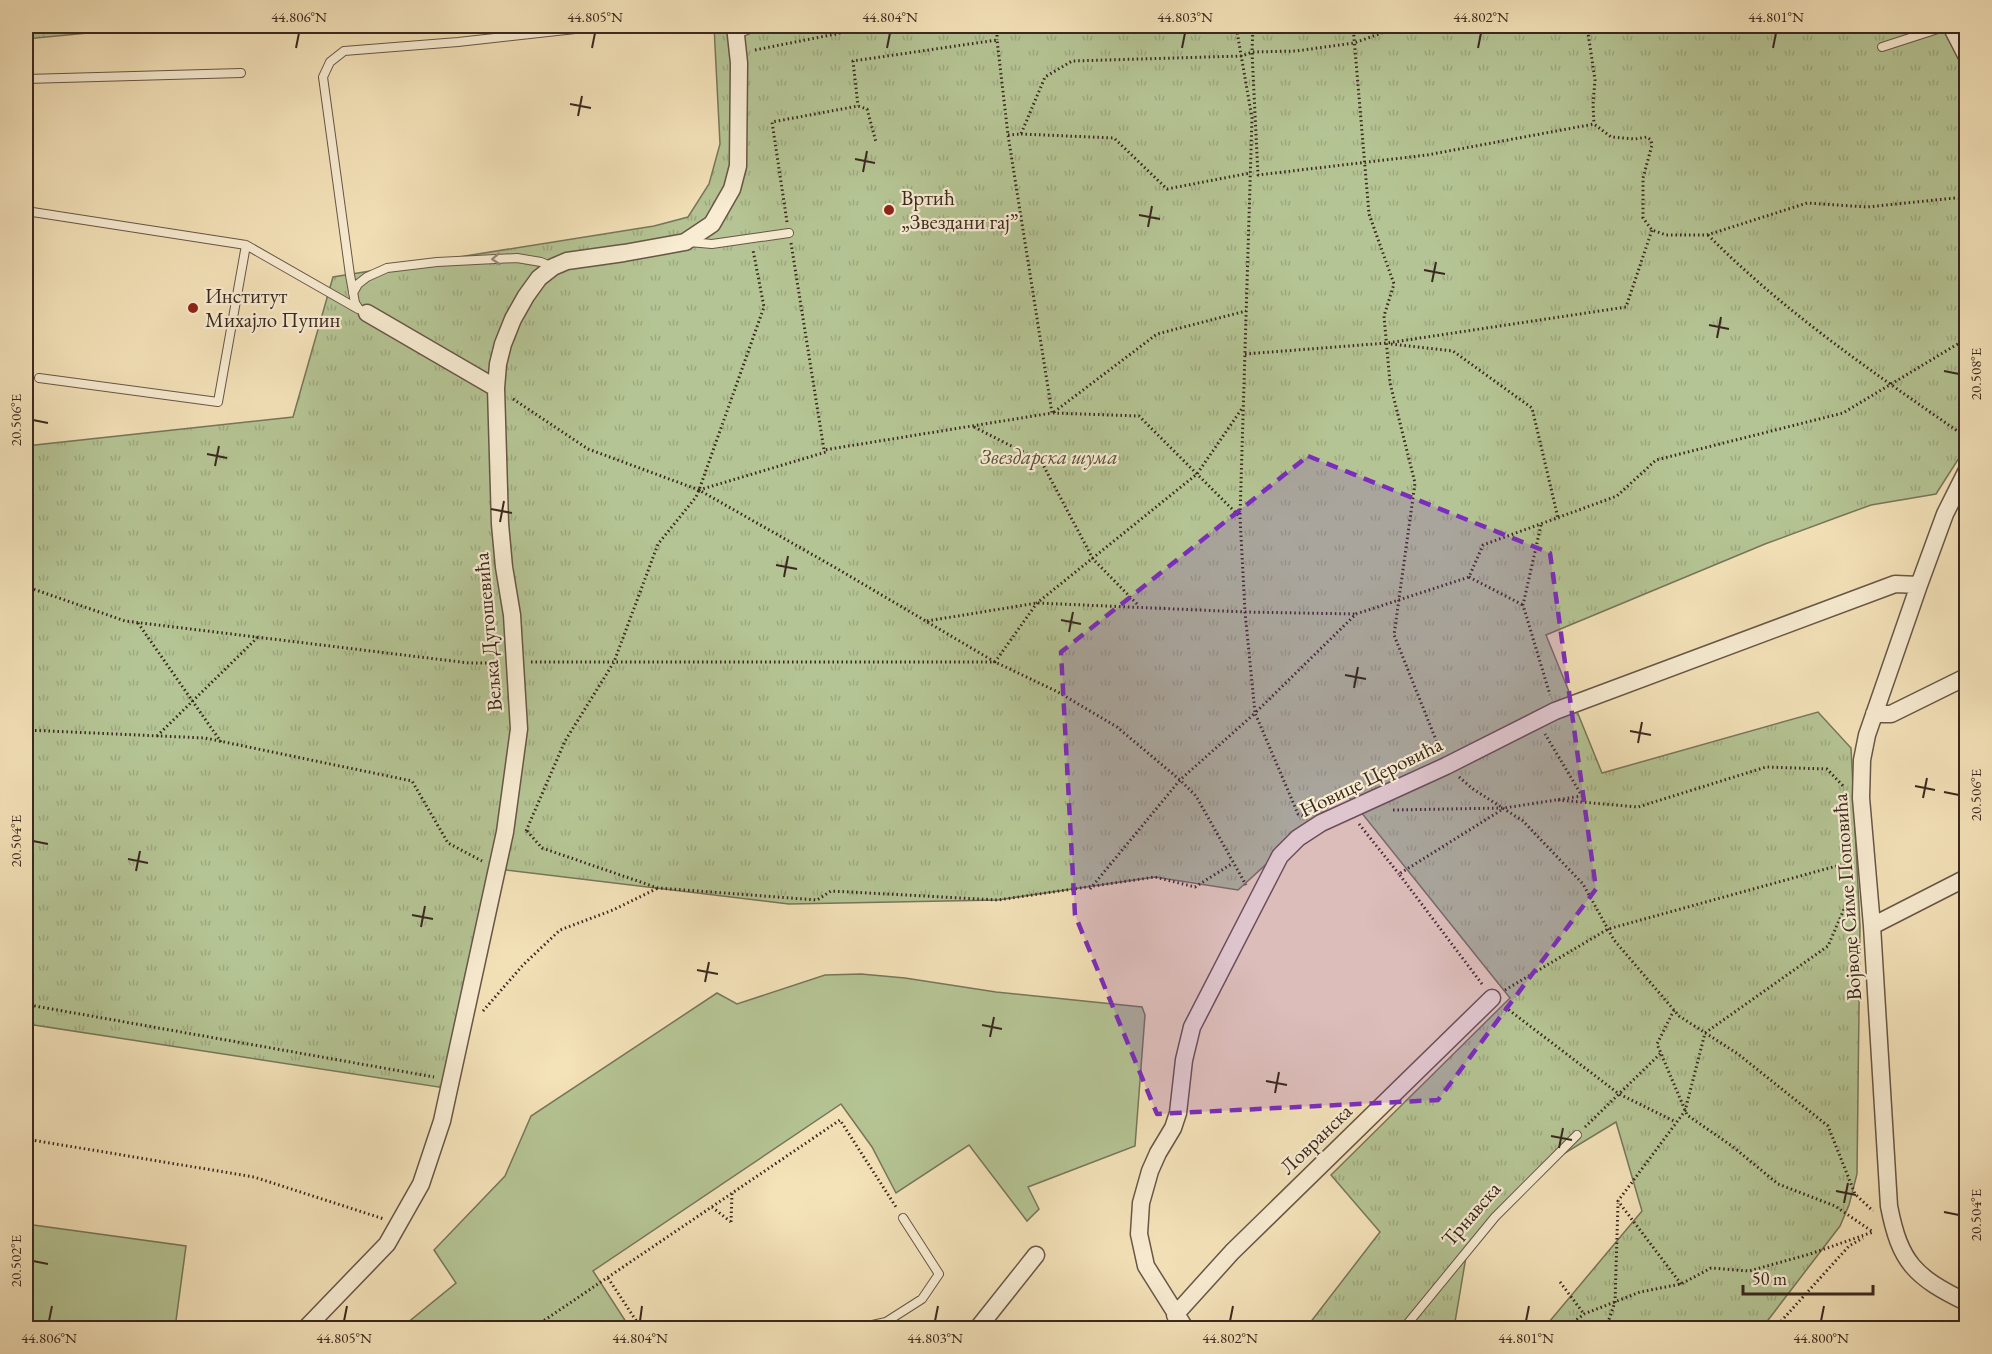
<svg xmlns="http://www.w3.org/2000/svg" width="1992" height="1354" viewBox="0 0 1992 1354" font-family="'EB Garamond',serif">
<defs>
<pattern id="park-tufts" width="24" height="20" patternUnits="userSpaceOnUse" patternTransform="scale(1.5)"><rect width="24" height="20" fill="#b5c494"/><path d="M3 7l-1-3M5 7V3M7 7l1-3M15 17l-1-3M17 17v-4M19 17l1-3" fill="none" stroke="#9ca87f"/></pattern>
</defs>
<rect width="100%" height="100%" fill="#f4e2b9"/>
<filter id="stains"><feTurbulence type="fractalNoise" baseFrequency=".00333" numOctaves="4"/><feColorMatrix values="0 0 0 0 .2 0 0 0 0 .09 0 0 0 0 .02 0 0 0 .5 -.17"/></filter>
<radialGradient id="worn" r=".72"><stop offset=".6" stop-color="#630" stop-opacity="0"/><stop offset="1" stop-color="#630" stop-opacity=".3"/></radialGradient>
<!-- grass -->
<path fill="#b5c494" stroke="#78765a" stroke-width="1.5" d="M861,974l44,4 91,14 146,15 3,8 -10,131 -107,41 11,22 -12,12 -58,-76 -73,48 -24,-46 -31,-43 -248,167 37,57h-229l55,-45 -22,-33 71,-74 26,-60 186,-123 20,11 88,-29z
M26,1224l160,22 -11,82h-149z"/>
<!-- park -->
<path fill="url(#park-tufts)" stroke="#78765a" stroke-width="1.5" d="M26,26h464l-30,3h-133l-176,-2 -125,12z
M714,26h1252v421l-30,47 -65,11 -33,12 -73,27 -219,91 56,138 216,-61 33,36 9,178 -3,248 -8,31 -9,21 -78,102h-218l98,-117 -26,-89 -66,40 -82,83 -14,83h-148l74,-96 -49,-57 179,-177 -165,-206 -107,98 -83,-13 -157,23 -209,4 -291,-35 -53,219 -411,-63 -8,-25v-554l267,-29 40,-140 321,-51 34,-9 21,-33 11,-40z"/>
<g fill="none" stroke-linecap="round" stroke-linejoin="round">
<defs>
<path id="service" d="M736,34l22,-8
M1882,47l65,-21
M26,79l215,-6
M26,211l220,34 -28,157 -179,-24
M689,242l23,2 77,-11
M246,245l112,64
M353,293l5,-9 9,-7 20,-9 50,-6 80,-4 24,4 12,5
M359,309l-4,-6 -5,-28 -27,-198 7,-15 14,-11 114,-9 144,-16
M859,1328l27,-6 36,-23 17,-25 -36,-56
M1404,1328l91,-111 82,-82"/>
<path id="minor" d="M1951,26l15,29
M367,313l129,75
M1966,472l-21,42 -26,71 -52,150 -5,25 -1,38 11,128 17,280c11,57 26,71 77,96
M1874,714h17l75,-37
M1872,926l94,-48
M1175,1315l57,-63 260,-254
M306,1328l81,-84 34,-60 21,-63 63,-289 14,-103 -7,-114 -8,-48 -4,-43 -4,-136 2,-24 5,-20 10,-25 13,-23 13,-18 14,-11 14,-6 57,-8 61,-11 27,-18 20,-35 6,-23 1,-103 -4,-37
M978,1328l58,-73
M1185,1328l-39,-62 -7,-32 2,-31 9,-32 8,-18 15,-25 5,-15 6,-53 8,-33 88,-171 18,-18 23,-15 125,-57 109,-55 340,-127 24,1"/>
</defs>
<!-- service casing -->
<use href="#service" stroke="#685646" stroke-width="10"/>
<!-- minor casing -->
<use href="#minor" stroke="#685646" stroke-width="19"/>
<!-- path -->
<path stroke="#3a281f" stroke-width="3" stroke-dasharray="1.5 3" stroke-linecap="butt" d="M997,26v14
M1253,26l-1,26 6,123 169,-20 167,-31 17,13 24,2 12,-2 4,3 1,5 -9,33v40l9,12 14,5h41l100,-32 60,4 88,-9 11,1
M1353,26l16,188 25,70 -10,32 6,67 25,100 -21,152 46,115
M1587,26l8,54 -2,24 1,20
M755,50l121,-24
M1021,134l93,4 53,51 83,-16
M1008,135l13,-1 24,-57 27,-16 170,-5 10,-4 44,-1 58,-8 47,-17
M787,222l-15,-100 86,-16 9,3 9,33
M1708,235c77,78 169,140 258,202
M791,243l33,207 228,-37 -44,-278 -11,-95 -144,21 5,45
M1391,344l62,7 79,57 26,110
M1245,354l142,-11 239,-36 26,-77
M513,399l75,50 111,41 137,78 159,94 63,30 59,35 63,53 16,16 50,89
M1054,412l103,-78 89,-23
M1053,413l86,3 101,101
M974,427l67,34 52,98 46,47
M699,490l127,-38
M1541,525l-18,80 27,90
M1469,577l54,28
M26,585l7,4 92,32 344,42h29
M927,621l110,-18 208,9 111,2
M138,623l83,119
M531,662h464l42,-59 160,-129 46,-67
M26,730l179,8 207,43 36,62 34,18
M157,736l101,-99
M1459,777l14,12 50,32 60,63 31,56 65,76 59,38 90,72 27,68 18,17
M1558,800l80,7 128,-40 61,2 18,19
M1393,810l111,-2 78,-12 -37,-62
M1303,816l-5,-2 -43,-101 101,-99 113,-37 14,-32 134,-49 39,-36 187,-47 123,-74
M1359,824l40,50
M526,831l39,-90 49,-79 44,-118 38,-47 3,-7 65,-183 -11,-57
M527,831l15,17 116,40 159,12 14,-9 167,9 157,-23 40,10 38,-24
M1090,889l90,-109 75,-67 -10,-101 -5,-95 12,-399 -16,-92
M1482,984l-83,-110 104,-65
M1505,990l103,-61 243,-67
M26,1002l9,4 399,71
M1505,1007l114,87 57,28
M1674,1010l-17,34 30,71 45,31 46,38 57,22 38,26
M483,1011l40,-46 37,-35 53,-20 45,-22
M1585,1127l76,-74
M26,1139l228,38 130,42
M712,1207l19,15
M731,1222l1,-29
M608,1278l33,50
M1560,1282l24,32
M1681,1284l-63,-83 67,-90 20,-78 123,-87 23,-53
M533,1328l307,-208 56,87
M1566,1328l18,-14 56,-22 41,-8 30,-16 38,3 61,-17 63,-22
M1606,1328l9,-26 3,-99
M1775,1328l74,-82 14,-8"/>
<!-- service -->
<use href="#service" stroke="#f8ecd2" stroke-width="8"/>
<!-- minor -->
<use href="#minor" stroke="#f8ecd2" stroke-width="16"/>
</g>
<!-- one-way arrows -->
<defs><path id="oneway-chevron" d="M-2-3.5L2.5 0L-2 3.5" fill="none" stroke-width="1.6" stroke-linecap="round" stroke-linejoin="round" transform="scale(1.5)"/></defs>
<use stroke="#998a78" href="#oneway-chevron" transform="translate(496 259) rotate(177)"/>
<!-- marked area -->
<path fill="#7b2cbf" fill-opacity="0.2" stroke="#7b2cbf" stroke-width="4.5" stroke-dasharray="12 8" stroke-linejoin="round" d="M1308,456l242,97 46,336 -158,211 -281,14 -82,-199 -14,-263z"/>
<!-- ticks -->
<path fill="none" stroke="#3a281f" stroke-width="2" d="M296,48l3,-15M592,48l3,-15M887,48l3,-15M1182,48l3,-15M1478,48l3,-15M1773,48l3,-15M570,104l21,4M578,116l4,-20M855,159l20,4M863,172l4,-21M1139,215l21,4M1148,227l4,-21M1424,270l21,4M1432,282l4,-20M1709,325l20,4M1717,338l4,-21M1944,371l15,3M33,420l15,3M207,454l20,4M215,466l4,-20M491,509l21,4M500,522l4,-21M776,565l21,4M784,577l4,-21M1061,620l20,4M1069,632l4,-20M1345,675l21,4M1354,688l4,-21M1630,731l21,4M1638,743l4,-21M1915,786l20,4M1944,792l15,3M1923,798l4,-20M33,841l15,3M128,859l20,4M136,871l4,-20M412,915l21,4M421,927l4,-21M697,970l21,4M705,982l4,-20M982,1025l20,4M990,1037l4,-20M1266,1081l21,4M1275,1093l4,-21M1551,1136l21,4M1559,1148l4,-20M1836,1191l20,4M1844,1203l4,-20M1944,1212l15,3M33,1261l15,3M49,1321l3,-15M344,1321l3,-15M640,1321l2,-15M935,1321l3,-15M1230,1321l3,-15M1526,1321l3,-15M1821,1321l3,-15"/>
<!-- markers -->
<g fill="#8f2418" stroke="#f8ecd2" stroke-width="2">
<circle cx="889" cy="210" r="6"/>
<circle cx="193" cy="308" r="6"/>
</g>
<g text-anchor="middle" stroke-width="4.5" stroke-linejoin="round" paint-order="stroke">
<!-- poi labels -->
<g font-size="21" fill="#3a281f" stroke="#f8ecd2" text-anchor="start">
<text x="901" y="205">Вртић<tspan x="901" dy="24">„Звездани гај”</tspan></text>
<text x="205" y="303">Институт<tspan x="205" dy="24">Михајло Пупин</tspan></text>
</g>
<!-- park labels -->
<g font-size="21" font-style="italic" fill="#594f3c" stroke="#f8ecd2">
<text x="1049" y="464">Звездарска шума</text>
</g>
<!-- street labels -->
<g font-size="21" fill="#3a281f" stroke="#f8ecd2">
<text transform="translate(488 632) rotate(-95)" y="7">Вељка Дугошевића</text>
<text transform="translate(1371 777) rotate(-26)" y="7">Новице Церовића</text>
<text transform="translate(1847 897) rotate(-94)" y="7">Војводе Симе Поповића</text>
<text transform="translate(1316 1139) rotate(-44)" y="7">Ловранска</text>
<text transform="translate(1471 1214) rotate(-49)" y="7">Трнавска</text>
</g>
</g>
<!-- margin -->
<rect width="1992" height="1354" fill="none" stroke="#f4e2b9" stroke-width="66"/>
<!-- scale -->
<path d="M1743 1285v9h130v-9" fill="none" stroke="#3a281f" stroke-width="3"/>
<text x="1752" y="1285" font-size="18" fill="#3a281f" stroke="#f8ecd2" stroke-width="4.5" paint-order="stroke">50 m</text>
<rect x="33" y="33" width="1926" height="1288" fill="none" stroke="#3a281f" stroke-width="2"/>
<g font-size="15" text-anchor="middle" fill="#3a281f">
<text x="299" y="22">44.806°N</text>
<text x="595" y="22">44.805°N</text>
<text x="890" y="22">44.804°N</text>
<text x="1185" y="22">44.803°N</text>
<text x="1481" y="22">44.802°N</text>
<text x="1776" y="22">44.801°N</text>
<text transform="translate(1976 374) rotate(-90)" y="5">20.508°E</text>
<text transform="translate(16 420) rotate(-90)" y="5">20.506°E</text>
<text transform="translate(1976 795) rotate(-90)" y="5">20.506°E</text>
<text transform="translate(16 841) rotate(-90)" y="5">20.504°E</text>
<text transform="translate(1976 1215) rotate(-90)" y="5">20.504°E</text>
<text transform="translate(16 1261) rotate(-90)" y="5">20.502°E</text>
<text x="49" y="1343">44.806°N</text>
<text x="344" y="1343">44.805°N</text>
<text x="640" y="1343">44.804°N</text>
<text x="935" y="1343">44.803°N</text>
<text x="1230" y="1343">44.802°N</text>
<text x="1526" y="1343">44.801°N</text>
<text x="1821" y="1343">44.800°N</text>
</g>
<rect width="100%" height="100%" filter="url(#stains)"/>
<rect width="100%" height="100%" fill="url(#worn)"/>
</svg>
